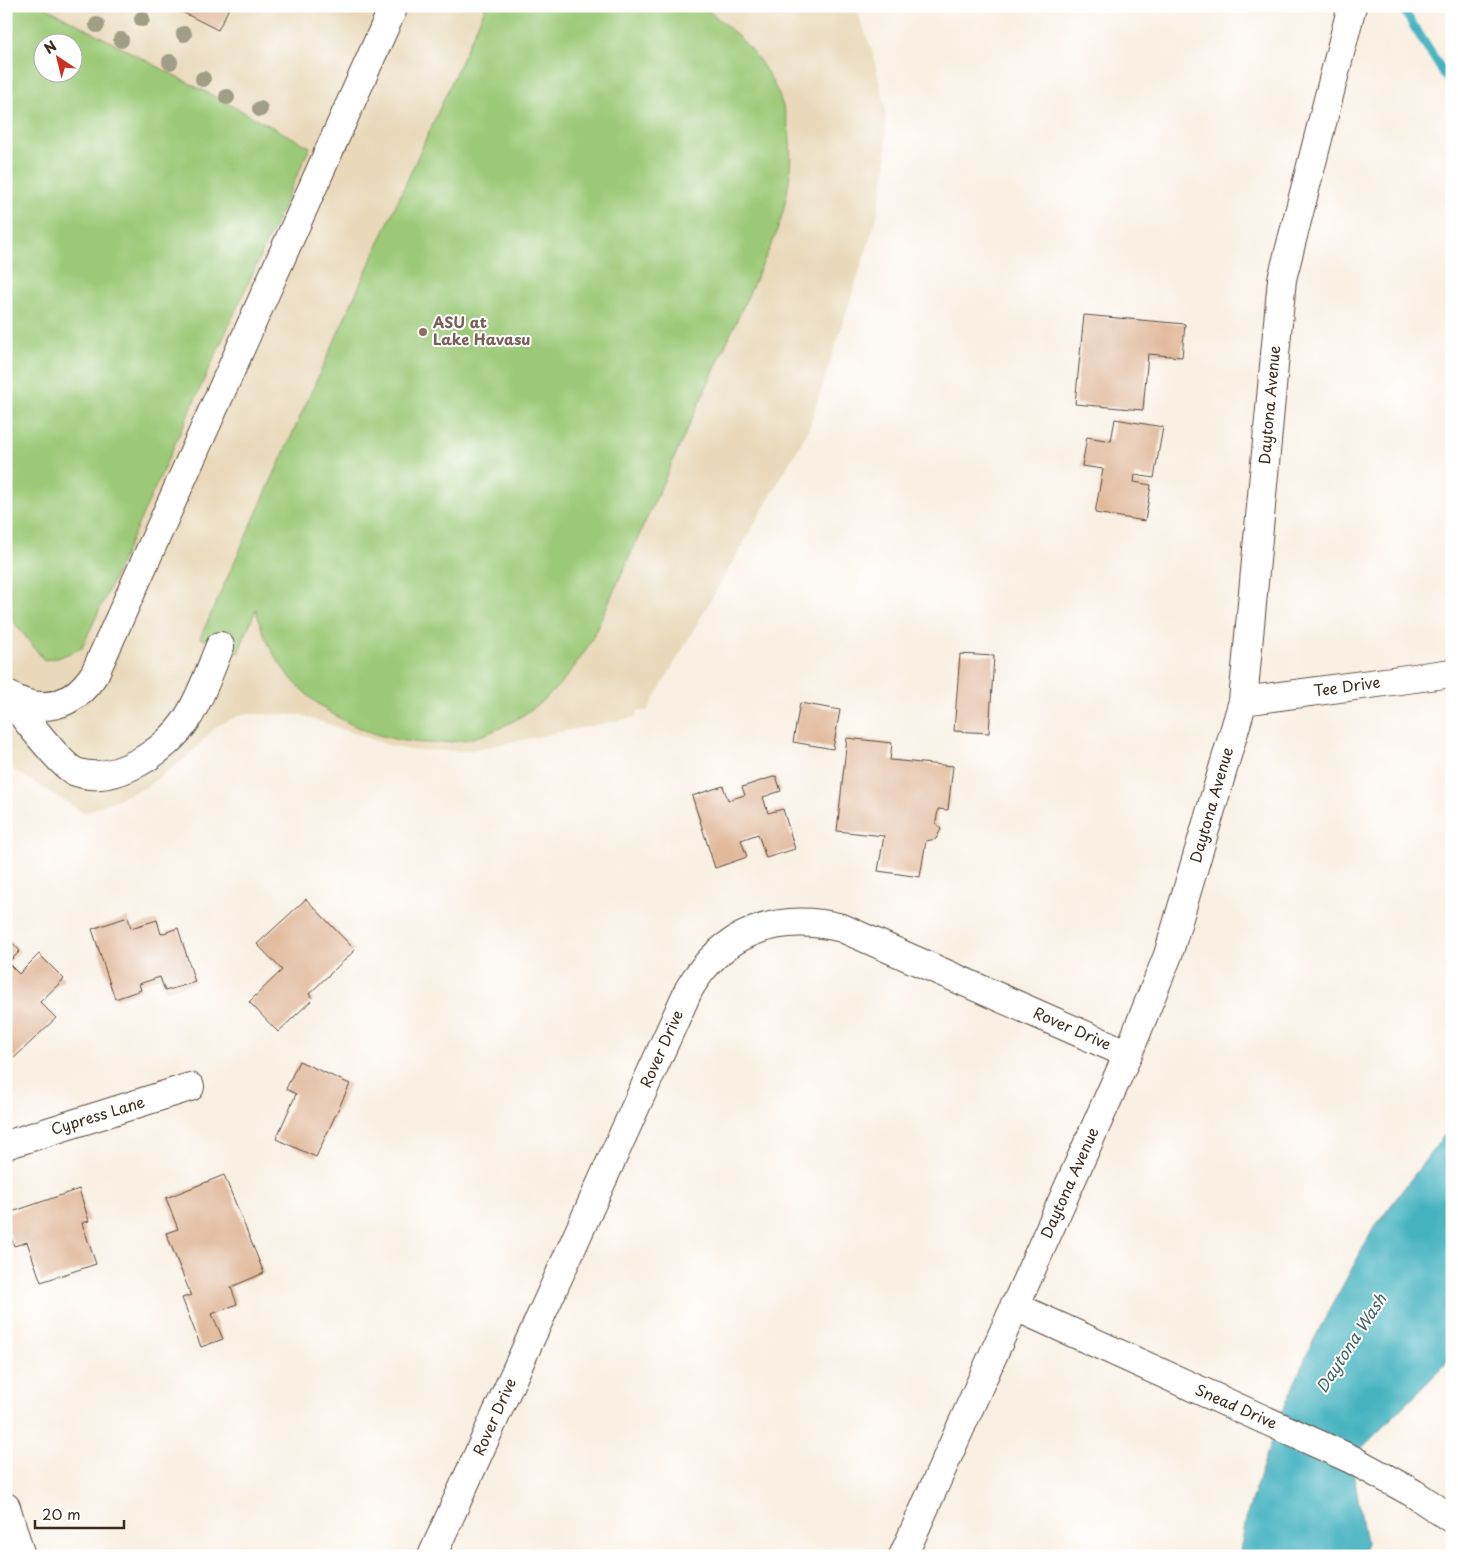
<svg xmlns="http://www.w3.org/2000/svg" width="1458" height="1562" viewBox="0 0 1458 1562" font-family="'Playpen Sans',sans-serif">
<rect width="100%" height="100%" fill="#fff"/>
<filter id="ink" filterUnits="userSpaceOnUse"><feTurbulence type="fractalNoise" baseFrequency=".02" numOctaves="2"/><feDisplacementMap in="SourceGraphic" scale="10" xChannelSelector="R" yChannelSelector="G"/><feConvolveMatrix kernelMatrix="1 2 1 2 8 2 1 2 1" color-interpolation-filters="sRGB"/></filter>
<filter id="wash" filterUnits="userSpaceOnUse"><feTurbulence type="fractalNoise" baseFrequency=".0096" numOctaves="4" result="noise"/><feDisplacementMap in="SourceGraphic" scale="20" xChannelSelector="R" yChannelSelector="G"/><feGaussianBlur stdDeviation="1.12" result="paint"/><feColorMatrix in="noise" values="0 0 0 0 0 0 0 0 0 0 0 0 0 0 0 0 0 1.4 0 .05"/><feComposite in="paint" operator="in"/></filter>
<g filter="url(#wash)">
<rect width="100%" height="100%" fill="#f9f0e3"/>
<!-- built -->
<path fill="#e9d9ba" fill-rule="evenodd" d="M6,6h849l17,44 13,56 2,57 -11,57 -68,211 -161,280h-10l-1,6 -170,34 -58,-1 -20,-5 -87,-30 -59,-1 -25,12 -31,32 -40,29 -62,26 -75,-46 -3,-3zM42,42h30v30h-30z"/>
<!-- green -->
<path fill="#9cc977" stroke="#6c7a4a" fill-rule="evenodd" d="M6,6h37l267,141 -228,501 -24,10 -14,2 -38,-48zM42,42h30v30h-30z
M486,6h215c84,58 109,131 75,228l-184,405c-22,39 -49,68 -90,88 -95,47 -223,-14 -246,-118l-18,44 -38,-15z"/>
<!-- water -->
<path fill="#44b2c0" stroke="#406e6f" d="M1452,1125v229l-9,13 -92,92 15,84 -2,13h-125l8,-42 29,-88 36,-83 61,-114z"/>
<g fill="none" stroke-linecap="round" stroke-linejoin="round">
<!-- stream -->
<path stroke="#44b2c0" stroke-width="9" d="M1401,6l51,80"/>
</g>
<g id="blocks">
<!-- building -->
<path fill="#e1b99b" d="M170,6h60l-12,24z
M1084,315l101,9 -3,33 -34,-3 -5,56 -68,-6z
M1115,419l48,8 -9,51 -19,-3 -1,7 17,3 -6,36 -50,-8 8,-44 -21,-3 5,-29 24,4z
M960,654l34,2 -5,77 -35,-2z
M800,703l40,7 -7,39 -40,-7z
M847,738l45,5 -2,17 63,6 -5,44 -10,-1 -2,14 5,6 -5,10 -10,2 -6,36 -42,-6 6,-35 -47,-5z
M776,776l5,15 -18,6 5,16 15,-4 12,40 -29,9 -8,-24 -17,6 6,17 -32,11 -23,-72 31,-10 5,14 17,-5 -3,-8z
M306,899l49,51 -46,44 4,5 -35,33 -29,-30 33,-32 -25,-26z
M128,917l3,11 26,-8 4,14 17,-6 17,54 -30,9 -5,-14 -21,7 2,6 -26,9 -23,-70z
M6,936l14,15 -12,12 11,11 20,-20 25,25 -24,23 16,16 -43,41 -7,-7z
M299,1061l51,23 -34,73 -40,-18 20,-45 -10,-5z
M224,1175l40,98 -33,14 6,17 -25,10 11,25 -22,8 -19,-49 9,-3 -25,-62 12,-4 -12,-31z
M79,1189l10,32 -7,2 14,41 -55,18 -14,-40 -13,4 -8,-22v-10z"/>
</g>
</g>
<g filter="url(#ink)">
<use href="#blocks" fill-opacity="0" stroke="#58483c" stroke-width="1"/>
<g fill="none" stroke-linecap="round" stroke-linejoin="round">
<defs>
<path id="minor" d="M6,694c35,22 67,13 89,-21l299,-667
M7,696c14,16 53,70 69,76 39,14 91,-22 111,-53 14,-22 23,-49 33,-73
M1243,701l209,-28
M6,1145l184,-58
M1014,1306l337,153 62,34 39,26
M6,1507l15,49
M432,1556l257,-567c34,-58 90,-77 153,-61l286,126
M903,1556l225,-502 40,-99 75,-254 39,-422 70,-273"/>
</defs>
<!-- minor casing -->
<use href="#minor" stroke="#58483c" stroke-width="30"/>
<!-- minor -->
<use href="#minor" stroke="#fff" stroke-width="28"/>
</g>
<!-- trees -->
<g fill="#a09e86">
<circle cx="142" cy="19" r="8"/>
<circle cx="97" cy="25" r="8"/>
<circle cx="184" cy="34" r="8"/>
<circle cx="121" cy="40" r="8"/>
<circle cx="170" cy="62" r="8"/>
<circle cx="203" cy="79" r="8"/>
<circle cx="227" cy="97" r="8"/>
<circle cx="260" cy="109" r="8"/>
</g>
</g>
<!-- markers -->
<circle fill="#8d6e63" stroke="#fff" stroke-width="2" cx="423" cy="332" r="5"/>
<g text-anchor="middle" stroke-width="4" stroke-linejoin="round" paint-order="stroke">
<!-- education labels -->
<g font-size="15" font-weight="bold" fill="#785e54" stroke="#fff" text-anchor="start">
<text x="433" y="328">ASU at<tspan x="433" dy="17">Lake Havasu</tspan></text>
</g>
<!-- street labels -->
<g font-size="15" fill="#3b2a1e" stroke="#fff">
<text transform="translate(1270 405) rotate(-85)" y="5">Daytona Avenue</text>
<text transform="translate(1347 687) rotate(-8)" y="5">Tee Drive</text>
<text transform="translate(1212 805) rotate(-74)" y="5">Daytona Avenue</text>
<text transform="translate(1072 1029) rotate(24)" y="5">Rover Drive</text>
<text transform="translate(662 1049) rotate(-66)" y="5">Rover Drive</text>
<text transform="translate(98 1116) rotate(-17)" y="5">Cypress Lane</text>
<text transform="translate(1070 1183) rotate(-66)" y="5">Daytona Avenue</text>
<text transform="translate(1236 1407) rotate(24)" y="5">Snead Drive</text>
<text transform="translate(495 1417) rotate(-66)" y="5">Rover Drive</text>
</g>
<!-- water labels -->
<g font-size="16" font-style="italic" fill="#3f605f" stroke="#fff">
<text transform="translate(1351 1343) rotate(-57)" y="6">Daytona Wash</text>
</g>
</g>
<!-- margin -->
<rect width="1458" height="1562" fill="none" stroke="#fff" stroke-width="25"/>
<!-- north arrow -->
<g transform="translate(58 58) rotate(325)"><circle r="24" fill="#ffffff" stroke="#b1aaa5"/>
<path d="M0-4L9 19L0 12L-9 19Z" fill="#c8321e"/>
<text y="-8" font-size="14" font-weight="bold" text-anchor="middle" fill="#3b2a1e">N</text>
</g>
<!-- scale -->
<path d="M35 1520v8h89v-8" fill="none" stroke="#3b2a1e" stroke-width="2.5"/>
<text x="42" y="1520" font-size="15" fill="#3b2a1e" stroke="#ffffff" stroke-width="4" paint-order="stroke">20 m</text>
</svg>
